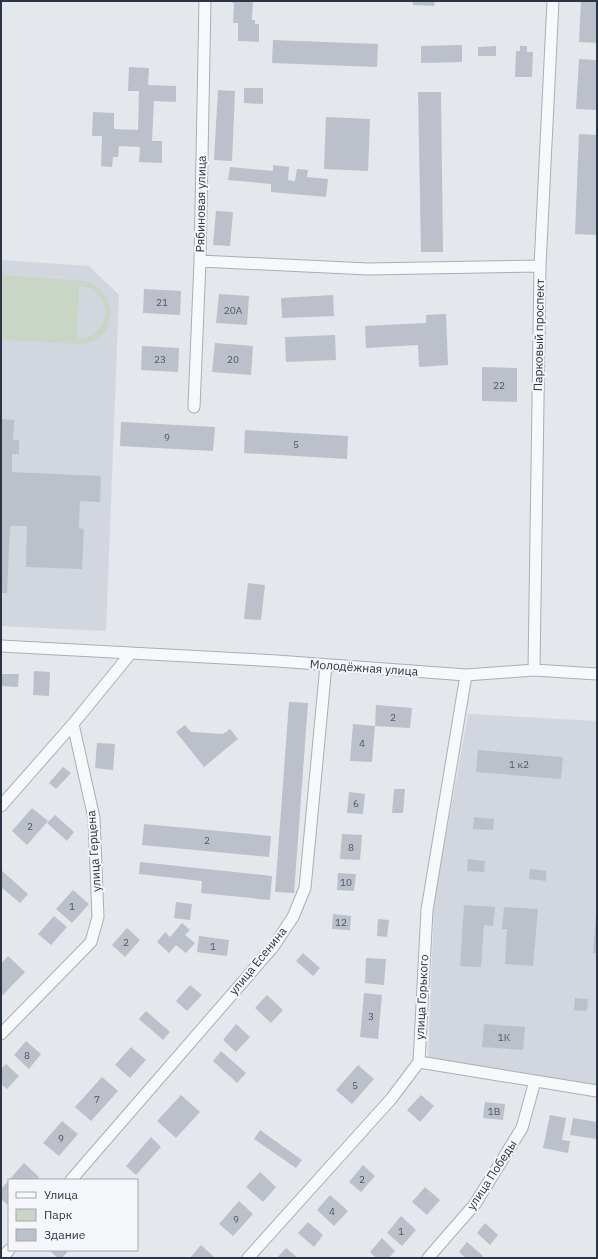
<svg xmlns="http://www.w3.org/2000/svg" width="598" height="1259" viewBox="0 0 598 1259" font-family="'IBM Plex Sans',sans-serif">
<rect width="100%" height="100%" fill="#e4e7ec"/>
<!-- built -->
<path fill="#d2d6de" d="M1,260l88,6 30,29 -13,336 -105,-5z
M468,714l129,7v365l-169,-28 7,-174 10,-42z"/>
<!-- green -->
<path fill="#c9d6c5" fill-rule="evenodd" d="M1,275l86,6 8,4 11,11 5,15 -3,15 -4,7 -5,5 -14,6 -84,-4zM79,286c36,2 35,52 -2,53z"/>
<!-- building -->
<path fill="#bbc0ca" d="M232,1h21l-1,19h3v4h4v18l-21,-1v-18h-5l1,-20h-2z
M413,1h22l-1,5 -21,-1z
M581,1h16v42l-18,-1z
M273,40l105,4 -1,23 -105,-4z
M462,45v17l-41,1v-17z
M496,46v10h-18v-9z
M520,46h7v6h6l-1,25h-17l1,-26h4z
M579,59l18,1v50l-21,-1z
M129,67l20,1 -1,17 28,1v16l-22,-1 -2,40h10v22l-23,-1 1,-15 -21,-1 -1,11h-5l-1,10 -11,-1 1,-30h-10l1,-24 21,1v16l24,1 1,-39h-11z
M244,88h19v16l-19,-1z
M218,90l17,1 -3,70 -18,-1z
M418,92h23l2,160h-22z
M326,117l44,2 -2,52 -44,-2z
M579,134l18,1v100l-22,-1z
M273,165l16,2 -1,13 7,1 2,-12 11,1 -1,7 21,2 -2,18 -55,-5v-8l-43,-4 2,-13 43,4z
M216,211l17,1 -3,34 -17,-1z
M144,289l37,2 -1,24 -37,-2z
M219,294l30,2 -2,29 -31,-2z
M333,295l1,21 -52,2 -1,-20z
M446,314l2,51 -29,2 -1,-22 -52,3 -1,-22 61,-3v-8z
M335,335l1,25 -50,2 -1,-25z
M215,343l38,3 -2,29 -39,-3z
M142,346l37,2 -1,24 -37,-2z
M482,367l35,1v34l-35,-1z
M1,419l13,1 -1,20h6v14h-7v18l89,4 -1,26 -20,-1 -1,27 5,1 -2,40 -56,-2 1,-41h-17l-3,67h-6z
M121,422l94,5 -2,24 -93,-5z
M245,430l103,6 -1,23 -103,-6z
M248,583l17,2 -4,35 -17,-1z
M34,671l16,1 -1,24 -16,-1z
M1,674h18l-1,13 -17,-1z
M289,702l19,1 -14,190 -19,-1z
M376,705l36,3 -2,20 -35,-2z
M353,724l22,2 -3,36 -22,-1z
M185,725l6,7 32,2 7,-5 8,10 -34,28 -28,-35z
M97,743l18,1 -2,26 -18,-2z
M478,750l85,7 -2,22 -85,-7z
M63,767l8,6 -15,16 -7,-6z
M394,789h11l-2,24h-11z
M349,792l16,2 -2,20 -16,-1z
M32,808l16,13 -21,24 -15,-14z
M55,815l19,17 -7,9 -20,-18z
M474,817l20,2 -1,11 -20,-1z
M144,824l127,12 -2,21 -127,-12z
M342,834l20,1 -2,25 -20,-1z
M468,859l17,2 -1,11 -17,-1z
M140,862l132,14 -2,24 -69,-7 1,-12 -63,-7z
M530,869l16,2v10l-17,-2z
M1,870l27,24 -8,9 -19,-16z
M338,873l18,1 -2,17 -17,-1z
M73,890l16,14 -17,19 -16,-14z
M176,902l16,2 -2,16 -16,-2z
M464,905l31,2 -2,19 -9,-1 -3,42 -21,-1z
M504,907l34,2 -5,57 -28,-2 2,-35h-5z
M333,914l18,2 -1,14 -18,-1z
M596,914l1,1v38h-4z
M54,916l13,11 -16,18 -13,-11z
M378,919l11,1 -2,17 -10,-1z
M182,923l8,7 -5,5 10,8 -9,10 -10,-8 -7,8 -12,-11 8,-10 5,5z
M127,928l13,12 -15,17 -13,-12z
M199,936l30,4 -2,16 -30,-4z
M303,953l17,15 -7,8 -17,-15z
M8,956l17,16 -24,25v-33z
M366,958l20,1 -2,26 -19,-2z
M190,985l12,10 -15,16 -11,-10z
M364,993l18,2 -4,44 -18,-2z
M267,995l16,15 -12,13 -16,-15z
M575,998l13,1 -1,12 -13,-1z
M146,1011l24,21 -7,8 -24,-21z
M236,1024l14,13 -14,15 -13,-12z
M484,1024l41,3 -2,23 -41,-3z
M26,1041l15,13 -12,15 -15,-14z
M131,1047l15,13 -16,18 -15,-13z
M221,1051l25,22 -9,10 -24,-22z
M6,1064l13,12 -12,13 -6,-5v-15z
M358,1065l16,14 -22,25 -16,-14z
M102,1077l16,14 -27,30 -16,-14z
M181,1095l19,17 -24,26 -19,-17z
M421,1095l13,11 -14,16 -13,-12z
M485,1102l20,2 -2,16 -20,-2z
M550,1115l16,3 -4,22 8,1 -2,12 -25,-5z
M573,1118l24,4 -1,17 -26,-4z
M62,1121l16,13 -19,22 -16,-13z
M260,1130l42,30 -6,8 -42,-29z
M151,1137l10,10 -25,28 -10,-9z
M24,1163l15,14 -2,3h-28z
M363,1165l12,11 -14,16 -12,-10z
M260,1172l16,15 -13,15 -17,-15z
M9,1180v26l-8,-7v-10z
M425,1187l15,13 -13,15 -15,-13z
M330,1195l18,16 -14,15 -17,-16z
M239,1201l14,13 -20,22 -14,-12z
M401,1216l15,14 -14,16 -15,-13z
M308,1222l15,13 -9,12 -16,-14z
M485,1223l13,12 -8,10 -13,-12z
M382,1238l13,13 -6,7h-13l-6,-6z
M467,1242l16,14 -2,2h-15l-7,-6z
M201,1245l13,12 -1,1h-23z
M286,1248l12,10h-21z
M49,1250h20l-7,8h-4z"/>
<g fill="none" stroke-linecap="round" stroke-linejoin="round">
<defs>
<path id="minor" d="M200,261l168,8 172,-3
M194,407l6,-146 5,-260
M1,646l276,15 189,14 68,-5 63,4
M534,670l6,-404 13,-265
M1,806l72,-82
M1,1034l90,-92 7,-25 -4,-99 -21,-94 58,-71
M419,1062l178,29
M71,1180l202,-233 20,-30 12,-29 21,-223
M2,1258l7,-8
M248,1258l143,-159 28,-37 8,-152 39,-235
M428,1258l47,-54 47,-76 13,-47"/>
</defs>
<!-- minor casing -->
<use href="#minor" stroke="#a9aeb7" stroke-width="13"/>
<!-- minor -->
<use href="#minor" stroke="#f7f8fa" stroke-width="11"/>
</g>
<g text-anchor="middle" stroke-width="4" stroke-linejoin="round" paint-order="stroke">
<!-- number labels -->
<g font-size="10" fill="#4f5766">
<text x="162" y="306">21</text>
<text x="233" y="314">20А</text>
<text x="160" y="363">23</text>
<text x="233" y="363">20</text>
<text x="499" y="389">22</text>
<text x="167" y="441">9</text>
<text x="296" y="448">5</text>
<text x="393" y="721">2</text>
<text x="362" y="747">4</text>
<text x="519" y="768">1 к2</text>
<text x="356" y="807">6</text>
<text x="30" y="830">2</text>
<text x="207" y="844">2</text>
<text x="351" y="851">8</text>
<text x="346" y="886">10</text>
<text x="72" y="910">1</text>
<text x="341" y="926">12</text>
<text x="126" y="946">2</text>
<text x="213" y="950">1</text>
<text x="371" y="1020">3</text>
<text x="504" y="1041">1К</text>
<text x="27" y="1059">8</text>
<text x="355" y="1089">5</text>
<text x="97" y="1103">7</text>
<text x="494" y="1115">1В</text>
<text x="61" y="1142">9</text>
<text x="362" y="1183">2</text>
<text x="332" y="1215">4</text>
<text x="236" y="1223">9</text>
<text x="401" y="1235">1</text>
</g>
<!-- street labels -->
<g font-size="12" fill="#2b3445" stroke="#f4f6f9">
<text transform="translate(201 204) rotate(-89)" y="4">Рябиновая улица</text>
<text transform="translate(539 335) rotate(-89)" y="4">Парковый проспект</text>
<text transform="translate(364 668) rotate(4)" y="4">Молодёжная улица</text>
<text transform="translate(94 851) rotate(-94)" y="4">улица Герцена</text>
<text transform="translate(258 961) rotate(-51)" y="4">улица Есенина</text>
<text transform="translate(422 997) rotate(-87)" y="4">улица Горького</text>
<text transform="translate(492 1175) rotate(-57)" y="4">улица Победы</text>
</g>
</g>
<!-- border -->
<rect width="598" height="1259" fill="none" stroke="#2b3445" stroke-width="4"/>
<!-- legend -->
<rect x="8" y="1179" width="130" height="72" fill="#f4f6f9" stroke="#a4a8b1"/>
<rect x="16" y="1192" width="20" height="6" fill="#f7f8fa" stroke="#a4a8b1"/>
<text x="44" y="1199" font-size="12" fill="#2b3445">Улица</text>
<rect x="16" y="1209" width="20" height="12" fill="#c9d6c5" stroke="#a4a8b1"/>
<text x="44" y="1219" font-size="12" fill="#2b3445">Парк</text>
<rect x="16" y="1229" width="20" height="12" fill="#bbc0ca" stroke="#a4a8b1"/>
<text x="44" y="1239" font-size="12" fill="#2b3445">Здание</text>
</svg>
